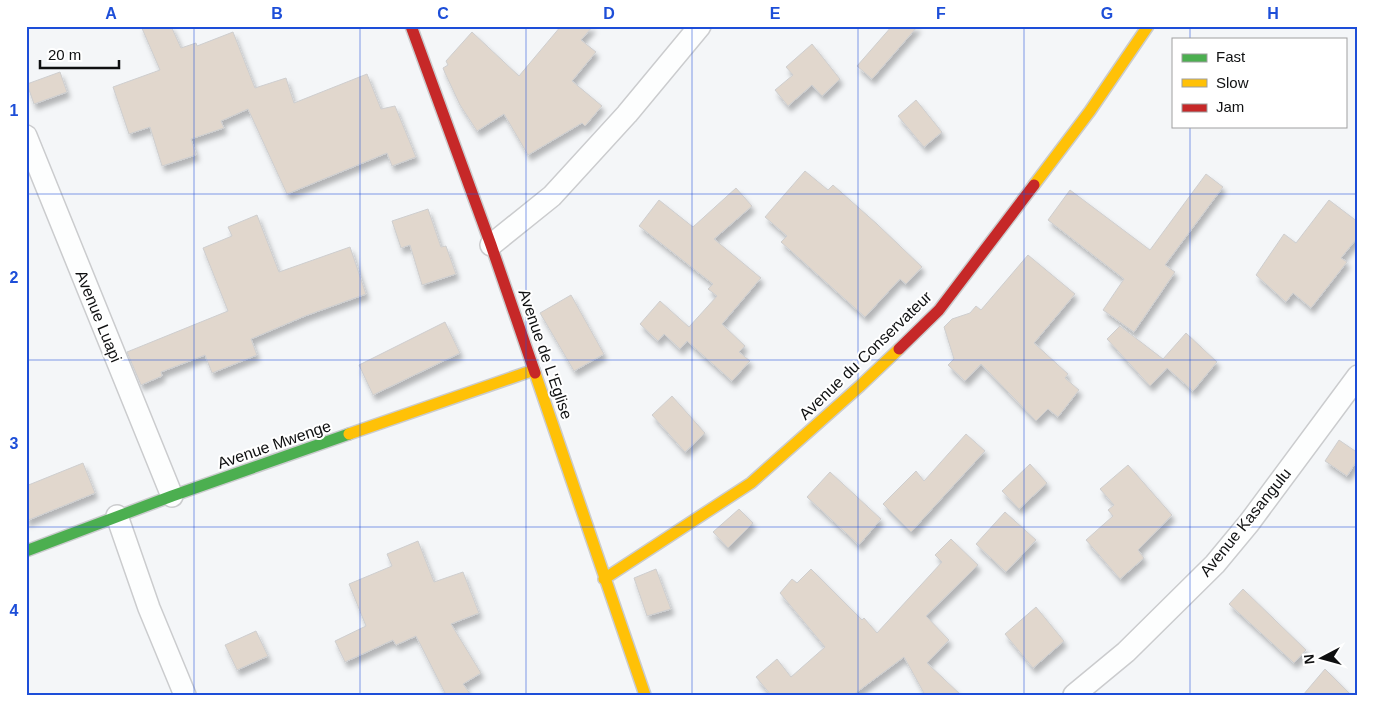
<svg xmlns="http://www.w3.org/2000/svg" width="1384" height="721" viewBox="0 0 1384 721" font-family="Arial,sans-serif">
<defs>
<filter id="shadow"><feDropShadow dx="3" dy="5.5" stdDeviation="2.5" flood-color="#0004"/></filter>
</defs>
<rect width="100%" height="100%" fill="#f4f6f8"/>
<!-- building -->
<path fill="#e1d7cd" stroke="#cececf" filter="url(#shadow)" d="M141,26h30l10,22 15,-5 1,3 36,-14 22,56 31,-10 8,25 73,-29 14,35 14,-3 21,51 -24,9 -5,-13 -100,41 -39,-85 -27,12 3,7 -33,11 5,16 -34,11 -12,-39 -21,7 -16,-47 47,-17z
M561,26h32l-12,14 15,12 -24,29 30,25 -17,20 -3,-3 -54,32 -24,-41 -27,17 -17,-26 -15,-32 -2,-5 5,-3 -2,-4 26,-29 47,44z
M892,26h26l-46,53 -15,-13z
M812,44l28,35 -18,17 -10,-11 -24,21 -13,-16 18,-15 -7,-8z
M60,72l7,20 -33,12 -7,-20z
M916,100l26,32 -18,15 -26,-31z
M805,171l23,19 5,-5 44,39 45,43 -16,17 -6,-5 -35,38 -84,-75 6,-6 -22,-19z
M1206,174l17,13 -58,78 10,7 -41,60 -31,-22 21,-31 -76,-59 22,-30 80,60z
M736,188l16,18 -38,33 47,39 -39,46 23,22 -6,6 11,9 -18,20 -45,-40 -7,8 -16,-15 -6,7 -18,-17 20,-23 29,26 28,-31 -9,-7 5,-5 -74,-58 20,-26 34,27z
M1329,200l29,22v15l-17,21 6,4 -36,46 -18,-15 -7,9 -30,-27 28,-41 12,9z
M428,209l13,38 5,-1 10,28 -34,11 -12,-40 -9,3 -9,-27z
M257,215l22,57 71,-25 16,47 -61,22 -54,23 6,16 -45,18 -7,-18 -44,17 1,4 -21,9 -14,-33 101,-41 -25,-63 29,-12 -4,-9z
M1028,255l47,39 -41,49 34,31 -3,4 14,12 -21,27 -10,-8 -12,12 -55,-57 -16,17 -17,-16 6,-6 -10,-32 8,-8 18,-6 6,-7 5,4z
M571,295l33,59 -30,17 -34,-58z
M445,322l15,31 -87,42 -14,-30z
M1120,326l43,33 23,-26 31,29 -24,29 -26,-23 -17,18 -43,-47z
M672,396l33,37 -20,19 -33,-37z
M966,434l19,17 -74,81 -28,-28 33,-33 8,10z
M1339,440l19,13v6l-11,17 -22,-15z
M83,463l12,30 -69,28v-35z
M1030,464l17,19 -28,26 -17,-18z
M1128,465l44,50 -34,35 6,8 -24,21 -34,-39 27,-24 -5,-6 6,-5 -14,-16z
M830,472l51,47 -22,26 -52,-48z
M739,509l14,14 -25,25 -15,-16z
M1005,512l31,28 -30,32 -30,-28z
M951,539l27,26 -52,51 23,24 -22,23 34,32h-36l-21,-38 -51,38h-82l-15,-18 21,-18 14,18 34,-30 -45,-54 12,-14 5,4 14,-14 51,51 2,-2 13,15 65,-71 -7,-7z
M418,541l16,41 29,-10 16,41 -28,11 30,49 -18,11 8,11h-25l-30,-59 -20,9 -3,-5 -48,22 -10,-21 31,-15 -17,-42 43,-18 -5,-12z
M656,569l15,40 -24,7 -13,-38z
M1243,589l63,61 -12,13 -65,-59z
M1036,607l28,34 -31,27 -28,-34z
M256,631l12,25 -31,14 -12,-25z
M1325,669l26,26h-48z"/>
<g fill="none" stroke-linecap="round" stroke-linejoin="round">
<defs>
<path id="street" d="M26,136l146,360
M491,245l61,-49 75,-82 73,-88
M117,516l32,92 36,87
M1074,695l52,-43 89,-88 34,-41 109,-147"/>
<path id="fast" d="M26,551l146,-55 177,-62"/>
<path id="slow" d="M1034,185l56,-74 58,-85
M535,373l110,322
M349,434l185,-64
M604,579l147,-96 109,-97 39,-37"/>
<path id="jam" d="M411,26l80,219 44,128
M899,349l40,-39 95,-125"/>
</defs>
<!-- street casing -->
<use href="#street" stroke="#cbccce" stroke-width="24"/>
<!-- fast casing -->
<use href="#fast" stroke="#cbccce" stroke-width="14"/>
<!-- slow casing -->
<use href="#slow" stroke="#cbccce" stroke-width="14"/>
<!-- jam casing -->
<use href="#jam" stroke="#cbccce" stroke-width="14"/>
<!-- street -->
<use href="#street" stroke="#fdfefe" stroke-width="21"/>
<!-- fast -->
<use href="#fast" stroke="#4caf50" stroke-width="11"/>
<!-- slow -->
<use href="#slow" stroke="#ffc107" stroke-width="11"/>
<!-- jam -->
<use href="#jam" stroke="#c62828" stroke-width="11"/>
</g>
<!-- grid -->
<path fill="none" stroke="#1d4ed8" stroke-width="1" stroke-opacity="0.55" d="M194,26v669M360,26v669M526,26v669M692,26v669M858,26v669M1024,26v669M1190,26v13M1190,126v569M26,194h1332M26,360h1332M26,527h1332"/>
<g text-anchor="middle" stroke-width="4" stroke-linejoin="round" paint-order="stroke">
<!-- street labels -->
<g font-size="16" fill="#0f1011" stroke="#fff">
<text transform="translate(99 316) rotate(68)" y="6">Avenue Luapi</text>
<text transform="translate(546 354) rotate(71)" y="6">Avenue de L'Eglise</text>
<text transform="translate(865 355) rotate(-44)" y="6">Avenue du Conservateur</text>
<text transform="translate(274 444) rotate(-19)" y="6">Avenue Mwenge</text>
<text transform="translate(1245 522) rotate(-51)" y="6">Avenue Kasangulu</text>
</g>
</g>
<!-- border -->
<rect width="1384" height="721" fill="none" stroke="#ffffff" stroke-width="55"/>
<!-- legend -->
<rect x="1172" y="38" width="175" height="90" fill="#ffffff" stroke="#9f9fa0"/>
<rect x="1182" y="54" width="25" height="8" fill="#4caf50" stroke="#9f9fa0"/>
<text x="1216" y="62" font-size="15" fill="#0f1011">Fast</text>
<rect x="1182" y="79" width="25" height="8" fill="#ffc107" stroke="#9f9fa0"/>
<text x="1216" y="88" font-size="15" fill="#0f1011">Slow</text>
<rect x="1182" y="104" width="25" height="8" fill="#c62828" stroke="#9f9fa0"/>
<text x="1216" y="112" font-size="15" fill="#0f1011">Jam</text>
<!-- north arrow -->
<g transform="translate(1322 658) rotate(264)" stroke="#ffffff" stroke-width="4" paint-order="stroke">
<path d="M0-4L9 19L0 12L-9 19Z" fill="#0f1011"/>
<text y="-8" font-size="14" font-weight="bold" text-anchor="middle" fill="#0f1011">N</text>
</g>
<!-- scale -->
<path d="M40 60v8h79v-8" fill="none" stroke="#0f1011" stroke-width="2.5"/>
<text x="48" y="60" font-size="15" fill="#0f1011" stroke="#ffffff" stroke-width="4" paint-order="stroke">20 m</text>
<rect x="28" y="28" width="1328" height="666" fill="none" stroke="#1d4ed8" stroke-width="2"/>
<g font-size="16" text-anchor="middle" font-weight="bold" fill="#1d4ed8">
<text x="111" y="19">A</text>
<text x="277" y="19">B</text>
<text x="443" y="19">C</text>
<text x="609" y="19">D</text>
<text x="775" y="19">E</text>
<text x="941" y="19">F</text>
<text x="1107" y="19">G</text>
<text x="1273" y="19">H</text>
<text x="14" y="116">1</text>
<text x="14" y="283">2</text>
<text x="14" y="449">3</text>
<text x="14" y="616">4</text>
</g>
</svg>
